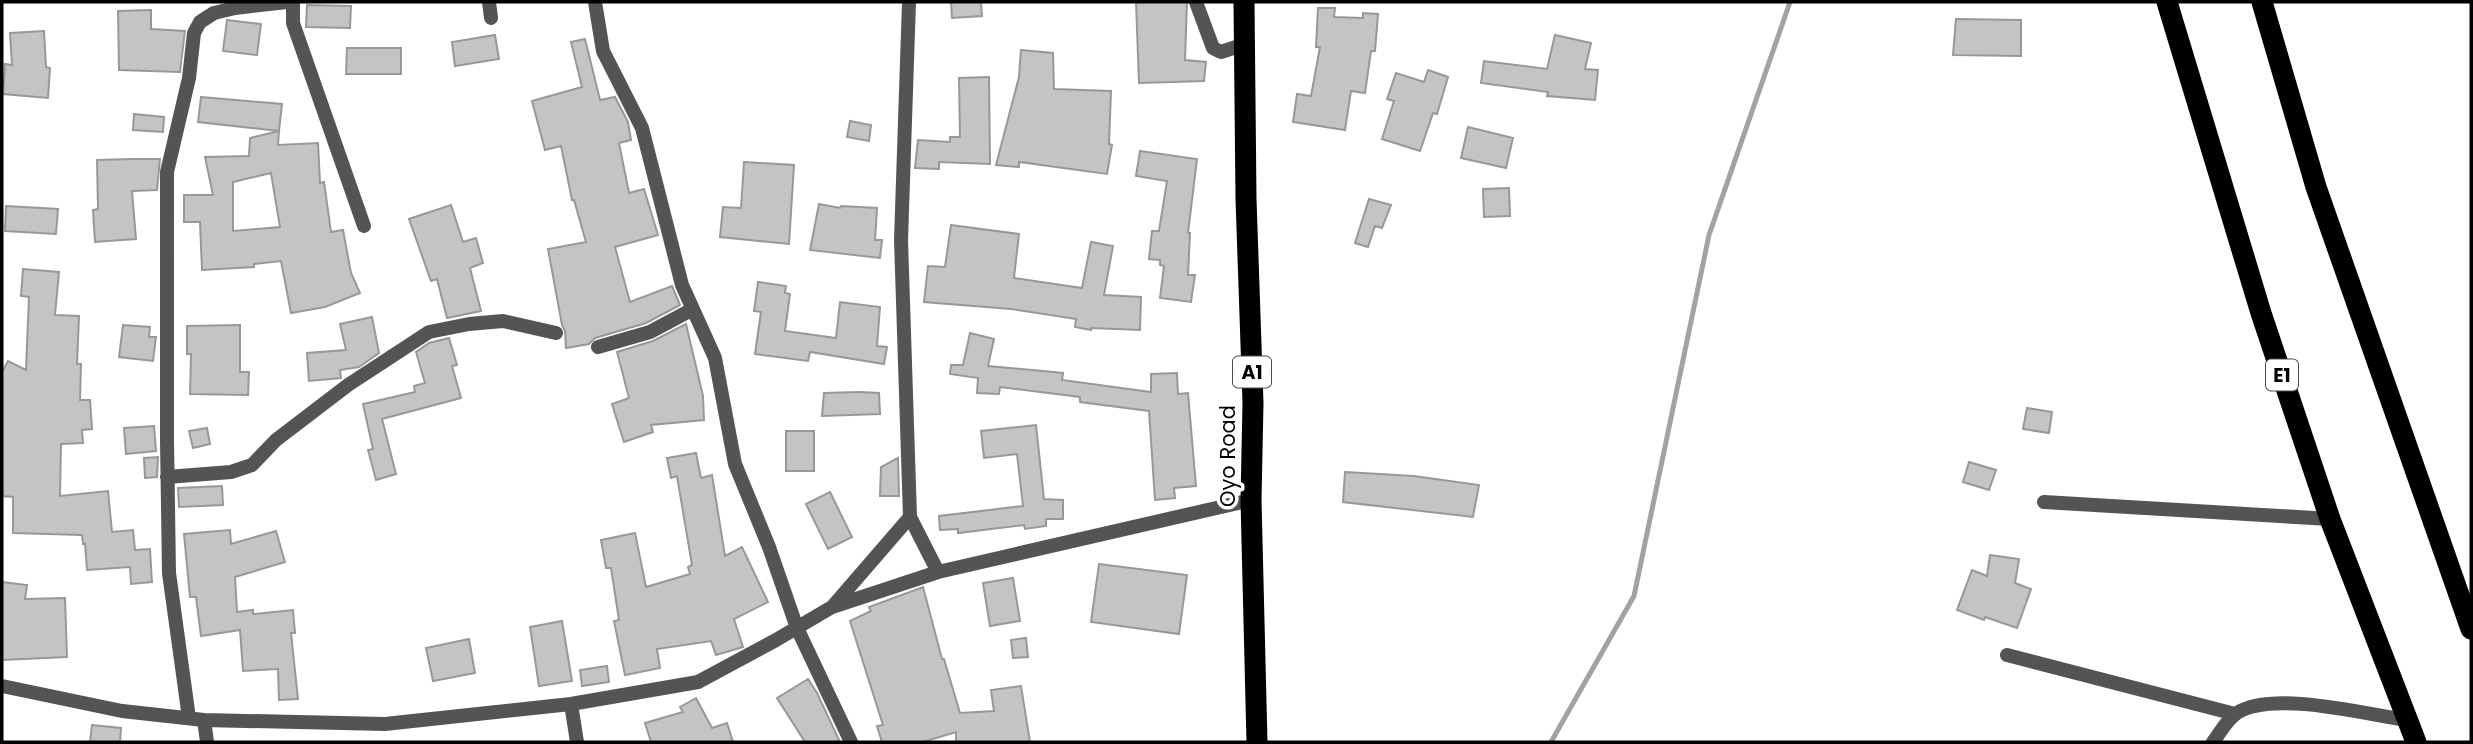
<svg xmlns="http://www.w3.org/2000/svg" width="2473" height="744" viewBox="0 0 2473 744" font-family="Poppins,sans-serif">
<rect width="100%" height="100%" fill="#fff"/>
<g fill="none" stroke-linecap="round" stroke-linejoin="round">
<!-- stream -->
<path stroke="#a2a2a2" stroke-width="5" d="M1551,742l83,-146 75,-361 81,-233"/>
</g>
<!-- building -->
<path fill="#c4c4c4" stroke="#989898" stroke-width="2" fill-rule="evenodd" d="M951,2h30l1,14 -30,2z
M1136,2h51l-2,58 21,2 -2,19 -65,2z
M307,5l44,1 -1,22 -44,-1z
M1318,8h17l-1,9 29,1v-5l15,1 -3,37h-4l-6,42 -14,-2 -6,39 -52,-8 4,-28 14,2 9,-49h-4z
M151,10v19l34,2 -5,41 -61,-2 -1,-59z
M1956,19l65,1v36l-68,-1z
M227,20l34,4 -4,31 -34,-4z
M44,31l2,36 4,1 -2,30 -45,-4 2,-30 7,1 -2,-32z
M495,35l4,24 -44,7 -3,-24z
M1555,35l36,8 -6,26 13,1 -3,30 -48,-4 1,-4 -67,-9 3,-22 63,8z
M585,39l15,61 15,-3 13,25 3,18 -12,3 10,50 15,-4 14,46 -43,12 15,55 42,-16 8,19 -34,18 -51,15 -6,6 -23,4 -1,-17 -3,-6 -14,-76 38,-7 -12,-42h-2l-11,-54 -16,4 -13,-49 50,-14 -11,-45z
M347,48h54v26h-55z
M1021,50l32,3 1,36 57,2 -2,53 3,1 -5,29 -88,-12v5l-23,-2 23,-88z
M1428,70l20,7 -11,37 -4,-1 -13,38 -38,-12 12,-38 -7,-2 9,-26 28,9z
M989,77l1,87 -51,-2v7l-24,-1 3,-28 32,2v-5h10l-1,-59z
M201,97l81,7 -3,27 -81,-9z
M134,114l30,3 -1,15 -30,-2z
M850,121l21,4 -2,16 -22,-4z
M1468,127l45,11 -7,30 -45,-10z
M279,131l-1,14 40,-2 2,40 4,-1 7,50 12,-2 8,43 9,20 -35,14 -34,6 -10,-52 -27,3v3l-52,3 -2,-48h-16v-27h29l-8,-38 44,-1 1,-18zM271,173l9,54 -47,4v-49z
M1140,151l57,8 -9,74h2l-2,42h7l-4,27 -31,-4 4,-32 -4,-1v-5l-11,-1 3,-28h7l8,-50 -31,-5z
M134,159h26l-3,31 -25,1 4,48 -41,3 -2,-32 5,-1 -1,-49z
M744,162l50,3 -5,79 -69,-7 3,-30 18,1z
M1509,188l1,28 -26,1 -1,-28z
M1369,199l22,6 -9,23 -7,-2 -7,21 -13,-4z
M819,204l21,4 1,-2 36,2 -2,32h7l-2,18 -70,-8z
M451,205l12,37 13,-4 7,25 -13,5 11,43 -34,7 -10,-39 -6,2 -22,-62z
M6,206l52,3 -2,25 -51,-3z
M951,225l68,9 -5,44 68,10 9,-46 22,4 -9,49 37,2 -1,33 -49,-2v2l-16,-3 1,-8 -65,-10 -87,-7 4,-36 17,1z
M23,269l36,3 -4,43 24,1 -2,48h4l-1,36h10l2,29 -10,1 1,13 -22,1 -1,52 48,-5 4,41 21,-2 2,20 15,-1 2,33 -21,2 -1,-17 -43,3 -2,-26h-2l-1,-9 -69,-2v-36l-11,-1v-124l6,-11 18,9 3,-73 -8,-1z
M758,282l28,4 -1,7 5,1 -5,37 51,7 4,-36 40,5 -3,39 10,1 -3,17 -74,-12 -2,9 -53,-7 6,-42 -7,-1z
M372,317l7,36 -20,14 -19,3 1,8 -32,3 -2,-28 39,-3 -6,-26z
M686,324l17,72 1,24 -53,5 2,7 -29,10 -12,-38 17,-6 -12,-46 36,-11z
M123,325l27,2 -1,10h7l-3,24 -34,-4z
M240,325v47h9l-1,23 -58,-1 1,-40h-4v-28z
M970,333l24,6 -6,27 75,7 -1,7 89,12v-18l26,-1 1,21 10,-1 8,93 -22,2 1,10 -20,2 -6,-89 -69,-9v-5l-80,-10 -1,7 -22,-1 1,-15 -28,-4 1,-9h12z
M449,338l8,27 -5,1 9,32 -79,21 14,55 -20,6 -8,-30 5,-1 -10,-45 52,-12 -1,-6 11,-3 -9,-31 13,-9z
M860,392l19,1 1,21 -58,2 2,-23z
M2027,408l25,4 -3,21 -26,-4z
M1036,425l8,74 19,1v19h-17v7l-21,3 -1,-4 -66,8v-4l-18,1 -1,-14 84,-10 -6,-52 -33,4 -3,-27z
M154,426l2,25 -30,3 -2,-26z
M207,428l3,16 -17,4 -4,-17z
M786,431h28v40h-28z
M696,453l5,25 11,-3 13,81 17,-9 26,55 -34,17 9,28 -27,8 -5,-14 -54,8 3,19 -35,7 -11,-54 5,-1 -8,-52h-5l-5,-28 34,-7 11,54 44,-13 -2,-7 4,-2 -15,-89 -6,2 -4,-20z
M158,457l-1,20 -12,1 -1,-20z
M898,458l1,38h-19l1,-29z
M1969,462l27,8 -7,20 -26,-8z
M1345,472l69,4 65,9 -6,32 -130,-15z
M222,486l1,19 -44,2 -1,-19z
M830,492l22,45 -24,12 -22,-45z
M230,530l1,14 45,-13 9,31 -50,15 2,35 16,-2v4l40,-4 2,23h-4l7,66 -19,1 -1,-31 -35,2 -3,-41 -39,6 -5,-39h-6l-6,-63z
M1990,555l29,4 -4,24 16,6 -14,39 -32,-11 -1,3 -27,-10 15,-40 15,6z
M1099,564l88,11 -8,59 -88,-12z
M1013,578l7,43 -30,5 -7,-43z
M2,582l25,3 -2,14 40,-1 2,59 -65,3z
M923,587l19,72h2l16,54 34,-2 -3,-21 30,-4 9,56h-74v-10l-33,10h-41l-5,-16 6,-1 -33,-104 21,-10 -2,-4z
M562,621l10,60 -33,5 -9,-59z
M1026,638l2,19 -15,1 -2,-18z
M469,639l6,34 -42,8 -7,-33z
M607,666l2,16 -27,4 -2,-16z
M808,679l9,14 23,49h-35l-28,-44z
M696,698l16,30 15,-5 6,19h-82l-6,-19 38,-11 -3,-5z
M92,725l29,3 -1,14h-30z"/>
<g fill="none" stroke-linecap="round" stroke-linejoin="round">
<!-- street -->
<path stroke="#545454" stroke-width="14" d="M293,2v21l71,203
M489,2l2,16
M595,2l8,49 39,77 40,157 33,73 20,106 34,83 28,81 54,114
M909,2l-8,238 9,277 28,55
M1196,2l17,46 8,4 24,-8
M598,347l52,-15 43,-23
M167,477l64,-5 21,-7 24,-25 72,-55 81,-53 40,-8 34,-3 53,12
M2044,502l286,17
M833,606l77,-89
M2007,655l228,59
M2,686l120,25 82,9 181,4 186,-20 127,-22 78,-42 56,-33 106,-35 313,-72
M571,704l6,38
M189,718l-20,-145 -2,-133v-268l22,-94 5,-45 6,-11 14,-9 21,-5 52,-6
M204,720l3,22
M2213,742c7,-9 14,-23 24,-29 35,-23 128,1 169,7"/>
<!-- highway -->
<path stroke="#000" stroke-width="21" d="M1244,2l2,197 7,204 -2,97 6,242
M2167,2l94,311 69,206 86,223
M2262,2l54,185 155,442"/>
</g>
<g text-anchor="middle" stroke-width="7" stroke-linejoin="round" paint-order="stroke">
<!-- shield labels -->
<g fill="#fff" stroke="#4c4c4c" stroke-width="2">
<rect x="1233" y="356.5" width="38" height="31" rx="5"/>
<rect x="2266" y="359.5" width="32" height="31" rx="5"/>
</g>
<g font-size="19" font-weight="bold" fill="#000">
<text x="1252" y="379">A1</text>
<text x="2282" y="382">E1</text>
</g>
<!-- street labels -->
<g font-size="21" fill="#000" stroke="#fff">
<text transform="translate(1228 456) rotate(-90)" y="7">Oyo Road</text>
</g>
</g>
<!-- border -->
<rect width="2473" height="744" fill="none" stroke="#000000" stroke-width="7"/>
</svg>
